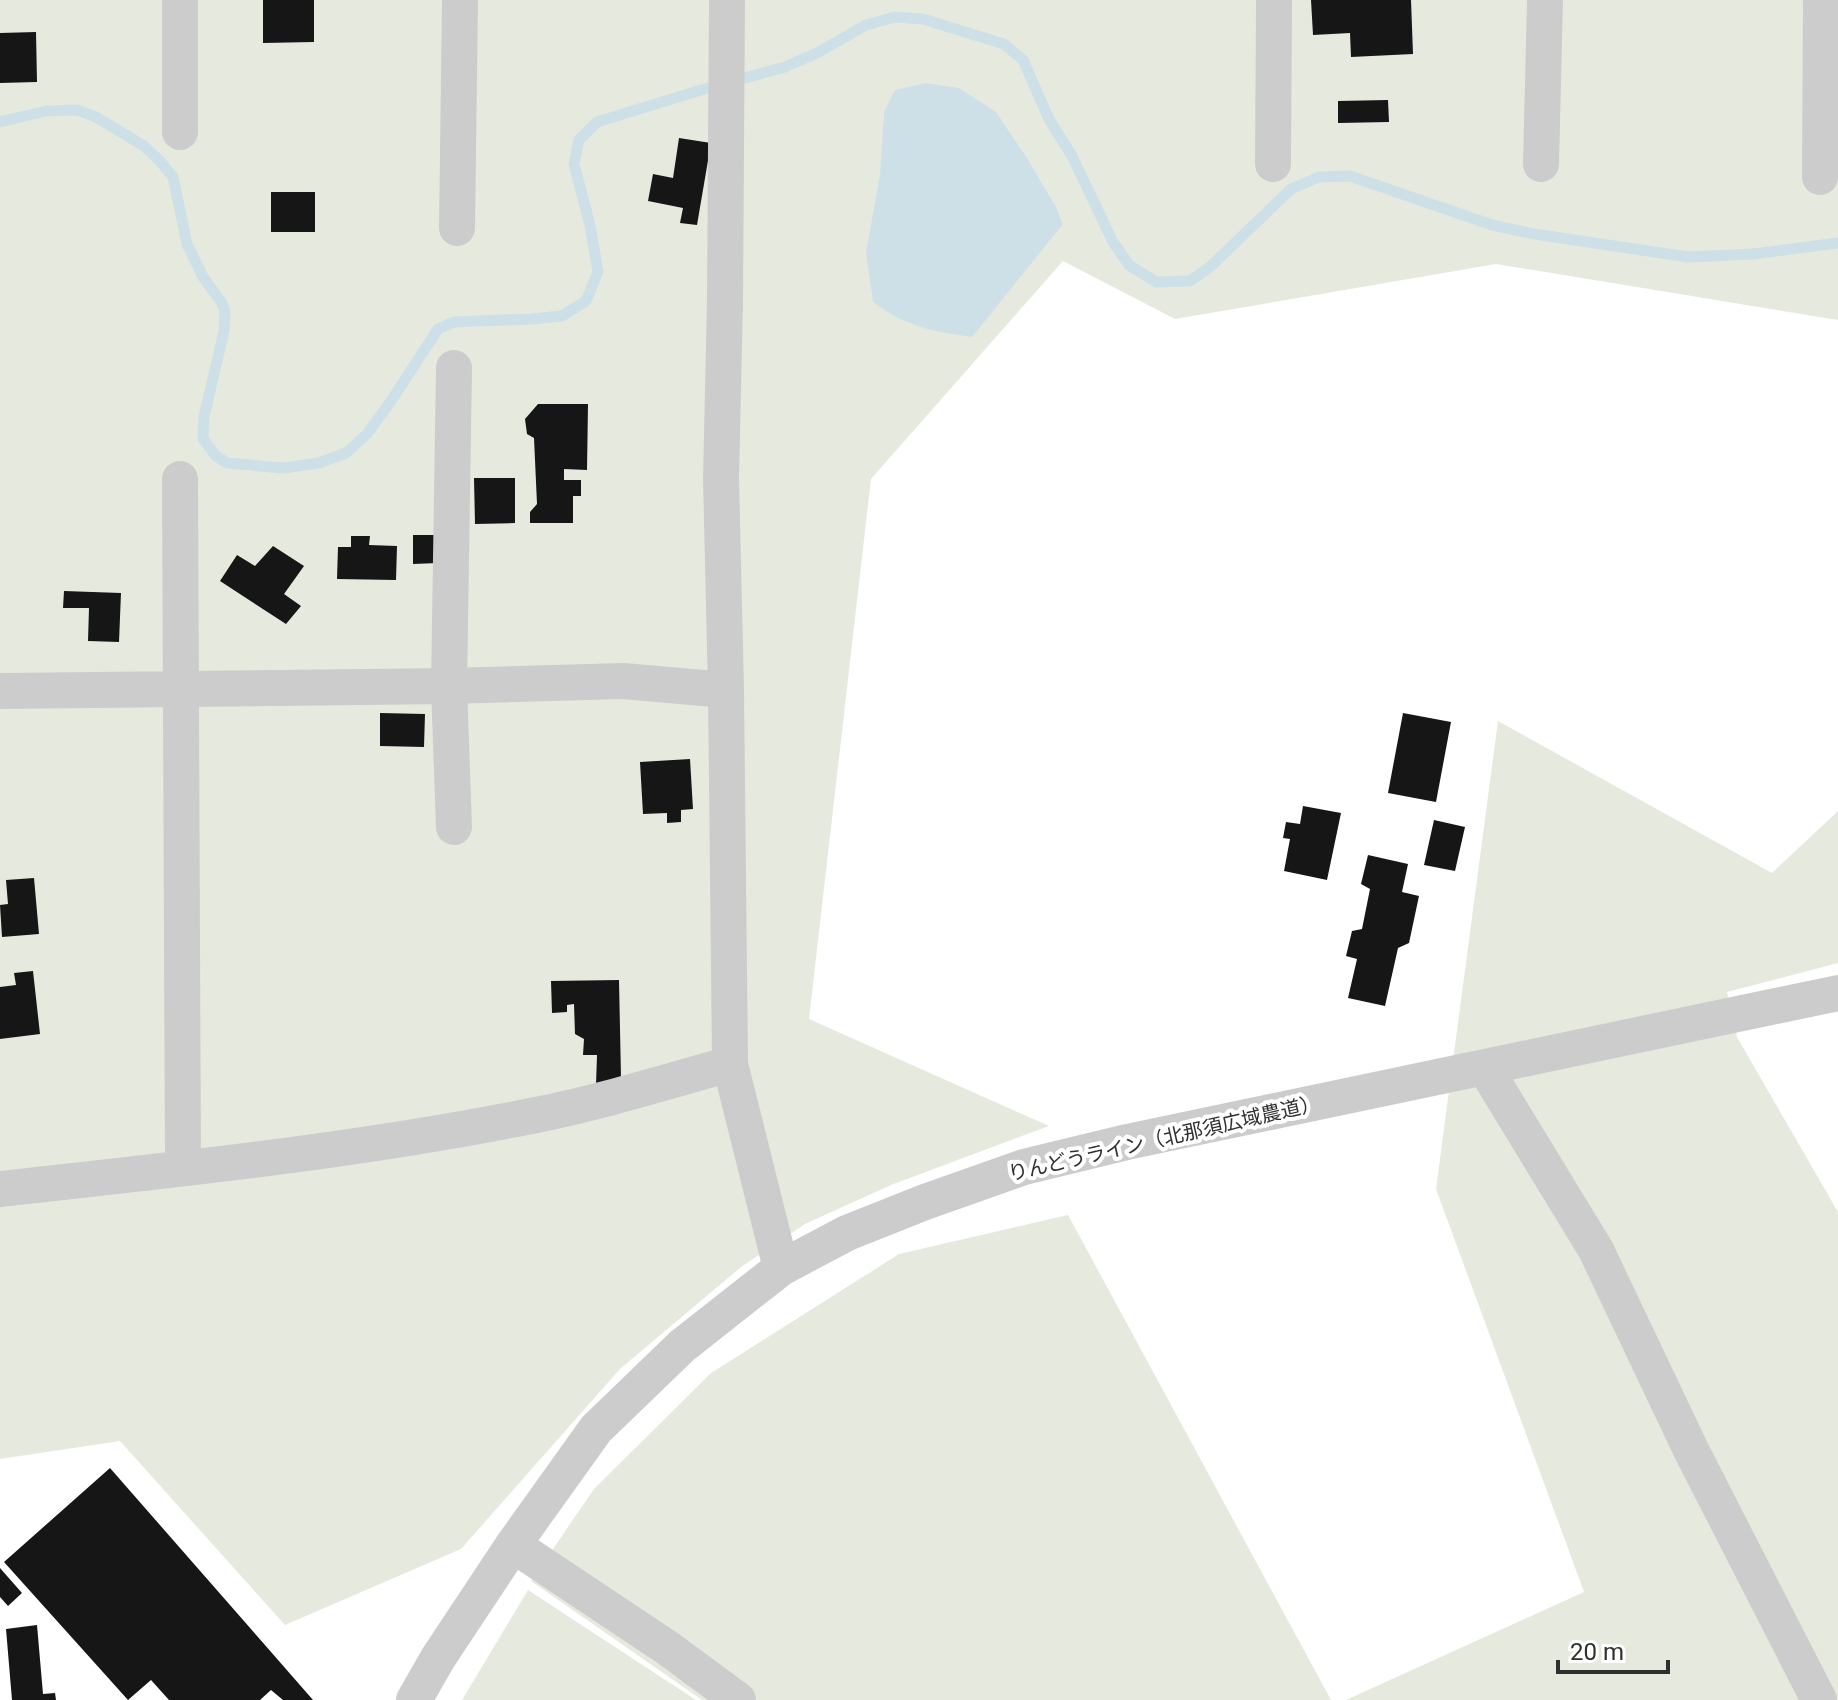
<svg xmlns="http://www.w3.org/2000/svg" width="1838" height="1700" viewBox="0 0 1838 1700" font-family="Roboto,'Noto Sans JP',sans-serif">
<rect width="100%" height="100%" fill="#fff"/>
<!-- green -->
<path fill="#e6eade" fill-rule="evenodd" d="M0,0h1838v320l-342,-56 -321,55 -112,-58 -192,218 -62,540 240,107 -158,59 -86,39 -64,43 -121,102 -159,180 -176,76 -165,-184 -120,18zM884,112l145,49 28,47 6,15 -182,-48z
M1498,721l274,152 66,-62v152l-111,29 10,45 101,175v488h-492l238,-108 -148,-403z
M1068,1215l263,485h-629l-171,-119 63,-92 117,-116 188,-119z
M528,1590l168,110h-234z"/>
<!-- water -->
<path fill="#cde0e8" d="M926,83l33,5 37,24 33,49 28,47 6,16 -91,113c-38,-5 -68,-11 -99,-35l-7,-49 14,-78 4,-63 11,-22z"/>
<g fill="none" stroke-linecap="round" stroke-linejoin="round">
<!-- stream -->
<path stroke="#cde0e8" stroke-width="11" d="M0,122l46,-11 31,-1 19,7 48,29 16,15 13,16 14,67 16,33 19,26 3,9 -1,19 -20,86 -1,22 13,17 11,7 56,5 36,-5 27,-10 21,-19 24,-33 47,-72 16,-7 77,-3 31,-3 24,-15 12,-29 -8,-47 -16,-61 5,-24 18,-18 104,-32 84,-23 34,-15 47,-27 29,-8 28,2 81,25 19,16 26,59 23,37 41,86 16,23 27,17 34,-1 20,-14 81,-78 28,-12 31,-1 142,49 42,9 154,23 65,-3 85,-11"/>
</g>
<!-- building -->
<path fill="#161616" d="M263,0h51v42l-51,1z
M1311,0h100l2,54 -62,3 -1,-24 -37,2z
M36,32l1,50 -37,1v-50z
M1388,100l1,22 -51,1v-22z
M679,138l32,5 -14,82 -17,-2 3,-15 -35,-7 5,-27 20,4z
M271,192h44v40h-44z
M538,404h50l-1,66 -23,-1v11h17v16h-8v27h-43v-11l7,-8 -3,-66 -7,-4 -2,-15z
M474,478h41v45l-40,1z
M413,535h24l1,28 -25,1z
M351,536h19l-1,9 28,1 -1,34 -59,-1 1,-32h13z
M273,546l31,20 -20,28 17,12 -15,18 -66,-43 17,-26 18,11z
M64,591l57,2 -2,49 -31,-1 1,-33h-26z
M380,713l45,1 -1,33 -44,-1z
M1403,713l48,9 -15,80 -48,-9z
M690,759l3,50 -12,1v12l-14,1v-10l-24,1 -3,-52z
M1303,806l38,7 -14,67 -43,-9 6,-32 -7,-1 3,-16 14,2z
M1434,820l31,7 -10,44 -31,-6z
M1368,855l40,9 -6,28 17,4 -10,47 -11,5 -13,58 -37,-8 9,-39 -11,-3 6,-25 10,-2 8,-40 -9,-5z
M34,878l5,56 -37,3 -2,-32 8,-1 -2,-24z
M33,971l7,63 -40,5v-52l16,-2 -2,-12z
M619,980l2,98 -25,7 1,-30h-14l1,-16 -9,-5 -1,-30 -7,1v7l-15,1 -1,-32z
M110,1468l203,232h-30l-12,-10 -11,10h-91l-18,-20 -23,20 -124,-138z
M0,1568l22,25 -14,13 -8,-9z
M37,1625l6,69 12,-1 1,7h-44l-6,-71z"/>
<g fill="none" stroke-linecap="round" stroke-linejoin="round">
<!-- minor -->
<path stroke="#ccc" stroke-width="36" d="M180,0v132
M727,0l-2,301 -4,178 5,211 4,374 51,204
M1273,164l1,-164
M1541,164l4,-164
M1820,177l1,-177
M457,228l3,-228
M180,479l3,689
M0,691l449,-5 174,-5 103,9
M454,827l-5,-141 5,-318
M1485,1068l111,182 95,200 128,250
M0,1189c179,-20 359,-38 536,-74 65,-13 130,-33 194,-51
M513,1545l156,104 69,51
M414,1700l24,-42 75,-113 83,-116 86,-83 99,-78 66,-35 78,-31 99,-35 103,-25 711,-149"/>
</g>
<g text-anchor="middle" stroke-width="8" stroke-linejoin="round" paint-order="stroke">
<!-- street labels -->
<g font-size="20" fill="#2f2f2f" stroke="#fff">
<text transform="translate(1164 1138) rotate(-13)" y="7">りんどうライン（北那須広域農道）</text>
</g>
</g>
<!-- scale -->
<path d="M1558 1660v12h110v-12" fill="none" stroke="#2f2f2f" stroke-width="4"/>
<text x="1570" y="1660" font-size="24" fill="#2f2f2f" stroke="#ffffff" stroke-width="6" paint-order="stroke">20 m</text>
</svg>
